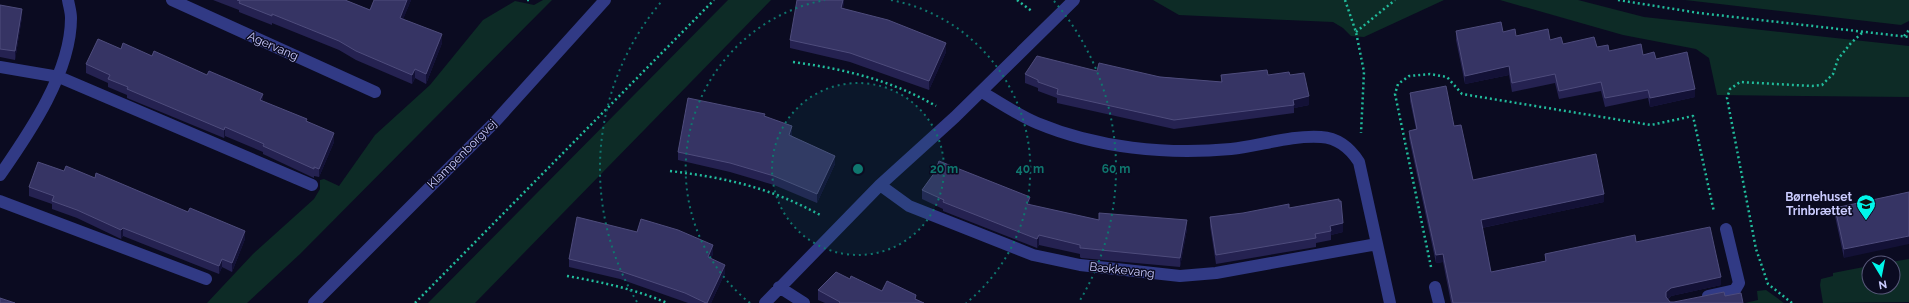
<svg xmlns="http://www.w3.org/2000/svg" width="1909" height="303" viewBox="0 0 1909 303" font-family="Raleway,sans-serif">
<rect width="100%" height="100%" fill="#0b0b21"/>
<!-- green -->
<path fill="#0d2b26" d="M543,0h9l-252,254 -53,49h-40l46,-49 61,-55 6,-10v-9l4,-1 15,7 36,-51 55,-50 53,-65 32,-19 19,4z
M728,0h43l-296,303h-47z
M1153,0h291l-80,37 -13,-1 -8,-8 -10,-6 -154,-7z
M1500,0h78l66,17 265,29v51l-192,-2 -8,-37 -13,-9 -73,-14z
M1685,0h224v21l-8,4z
M1909,259v43l-86,1 -3,-18 1,-6 12,-3v-3l36,-7v21h24v-24h-8z
M1766,290l18,13h-39l13,-3 -1,-9z"/>
<g fill="none" stroke-linecap="round" stroke-linejoin="round">
<!-- path -->
<path stroke="#21bc9c" stroke-width="2.5" stroke-dasharray="2 3" stroke-linecap="butt" d="M527,0h2
M1017,0l16,12
M1345,0l11,32 8,40 -3,61
M1618,0l81,13 210,24
M1356,32l39,-32
M1904,36l5,-6
M793,62c51,7 98,18 143,44
M670,171c58,7 101,17 152,45
M1431,267l-36,-173 3,-10 11,-8 21,-2 17,3 15,17 189,31 42,-9 21,96
M567,276c34,6 68,13 100,27
M415,303l299,-303
M1792,303l-24,-19 -12,-35 -29,-151 3,-9 10,-7 72,4 10,-1 11,-11 5,-15 13,-16 12,-11"/>
<!-- minor -->
<path stroke="#313a85" stroke-width="12" d="M172,0l203,92
M0,67l59,10 253,108
M982,92c18,11 36,23 55,31 60,25 129,32 194,26 29,-3 60,-14 90,-12 17,1 29,11 38,25l31,141
M0,175c30,-43 71,-103 71,-157 0,-6 -2,-12 -3,-18
M880,185l29,21 124,49 47,10 100,11 36,-3 161,-29
M0,201l206,78
M779,287l25,16
M1435,287l4,16
M1708,296l27,-6 4,-7 -13,-54
M314,303l179,-179 112,-124
M765,303l115,-118 75,-68 119,-117"/>
</g>
<!-- wall -->
<path fill="#252251" d="M213,0h132l25,10 41,-10 -8,19 39,24 -16,41 -11,-6 -3,6 -56,-24 -17,-10 -67,-27v2l-33,-13v-2z
M844,0l-1,8 103,44 -17,38 -79,-28 -60,-14v-8z
M0,5l22,12 -7,43 -15,-3z
M1456,31l47,1 13,4 34,4 13,4 34,3 12,4 34,4 13,4 39,38 -45,10 -2,-9 -43,9 -4,-16 -42,8 -4,-16 -43,9 -3,-17 -44,9 -9,-44z
M121,49l31,7 111,45 44,20 27,21 -15,35 -5,-1v2l-51,-24v-2l-38,-16 -1,2 -97,-40v-3l-19,-8v-4l-22,-10v-9z
M1097,71l124,11v-7h69l19,30 -15,3v5l-120,16 -117,-26v-5l-19,-7v-3l-13,-5v-9z
M1410,93l44,33 19,54 131,22 -122,26 9,44 54,-11v-7l91,-12 85,43 -50,11 -3,3 2,3h4l51,-6 18,7h-292l-8,-41 -7,1 -27,-125v-7l7,-2 -6,-28z
M765,116l27,18v2l43,28 -18,39 -43,-18 -44,-13 -52,-12v-8z
M29,187l216,52 -13,33 -10,-5 -3,7 -96,-38 -2,3 -44,-21 -25,-9v-5l-23,-8z
M922,190l108,15 69,15 88,9 -7,38 -99,-9 -1,-1v-3l-41,-9 -2,3 -94,-37v-2l-21,-10z
M1909,192l-65,66 -9,-42v-8z
M1289,208l54,24 -12,3v5l-15,3v4l-100,17 -6,-38v-9z
M713,254l-2,4 14,15 -14,30h-23l-68,-24 -51,-12v-8z
M850,279l32,12 34,8 8,4h-99l-7,-3v-10z"/>
<!-- shaded-wall -->
<path fill="#131136" d="M407,0h4l-11,27v-9z
M843,0h1v5l-3,11v-8z
M22,9v8l-7,43v-9z
M442,34v9l-16,41v-10z
M946,43v9l-17,38v-9z
M1509,66v9l-44,9v-8z
M415,69v9l-3,6v-9z
M1695,89v8l-45,10v-9z
M263,94v8l-3,-2z
M1309,96v9l-15,3 -1,-8z
M792,126v8l-3,9v-8z
M225,127v9l-1,2v-8z
M334,133v9l-15,35v-8z
M835,156v8l-18,39v-9z
M1604,194v8l-123,26v-8z
M1030,197v9l-3,-2z
M1187,220v9l-7,38v-9z
M1343,223v9l-12,3 -1,-9z
M123,228v8l-2,3v-9z
M245,231v8l-13,33v-9z
M1039,235v10l-2,3v-9z
M1909,236v8l-65,14v-9z
M713,245v9l-5,12v-9z
M1443,254v8l-7,1v-8z
M222,259v8l-3,7v-8z
M725,265v8l-14,30h-4z
M1721,277v8l-50,11 -5,4v-8l5,-4z"/>
<!-- building -->
<path fill="#363464" stroke="#4e4c7c" d="M237,0h108l25,10 4,-10h33l-7,18 42,16 -16,40 -11,-5 -3,6 -56,-24 -17,-10 -67,-27v2l-33,-13 1,-2z
M797,0h46l-2,8 47,12 58,23 -17,38 -79,-28 -60,-13z
M0,5l22,4 -7,42 -15,-2z
M1501,22l2,10 12,-3 1,7 32,-7 2,11 11,-3 2,7 31,-7 3,10 11,-2 1,6 32,-7 2,11 11,-3 2,7 31,-7 8,37 -45,9 -2,-8 -43,8 -4,-16 -42,9 -4,-17 -43,9 -3,-17 -44,10 -9,-45z
M98,39l23,10 2,-6 29,13 2,-5 53,24 2,-4 54,23 -3,6 47,19 -1,2 28,12 -15,36 -5,-2v2l-51,-23 1,-2 -39,-17 -1,3 -97,-41 1,-2 -20,-8 2,-4 -24,-11z
M1037,56l60,15 2,-8 61,14 62,5 -1,-7 46,-5 1,5 21,-3 1,3 14,-2 5,23 -16,4 1,5 -120,15 -117,-26 1,-5 -20,-7v-2l-13,-6z
M1446,86l8,40 7,-1 12,55 123,-26 8,40 -123,26 10,52 55,-11 -1,-7 90,-19 1,7 74,-15 11,50 -50,11 -5,4v5l4,5h4l50,-10 1,4 16,-3 2,10h-290l-10,-49 -7,1 -27,-124 8,-2 -7,-36z
M688,98l77,16 -1,2 28,10 -3,9 46,21 -18,38 -43,-18 -44,-13 -52,-11z
M939,161l91,36 -3,7 72,16v-7l88,7 -7,38 -99,-10h-1v-3l-41,-10 -2,4 -94,-37 1,-2 -22,-10 13,-18z
M38,162l26,9 2,-5 29,12 1,-5 92,39 2,-4 55,23 -13,32 -10,-4 -3,7 -96,-38 -2,2 -44,-20 -25,-9 2,-5 -25,-9z
M1909,192v44l-65,13 -9,-41z
M1339,199v2h2l2,22 -13,3 1,5 -16,3 1,4 -100,17 -6,-38 33,-4 46,-9v4z
M577,217l60,15 4,-13 37,11 35,15 -5,12 17,8 -18,38h-1l-21,-10 -65,-22 -51,-12z
M836,272l14,7 1,-3 31,15 5,-10 29,14 -1,4 9,4h-85l1,-1 -22,-12z
M0,298l15,5h-15z"/>
<!-- distance rings -->
<circle cx="858" cy="169" r="86" fill="#0f766e" fill-opacity=".12"/>
<g fill="none" stroke="#0f766e" stroke-width="2" stroke-dasharray="2 4">
<circle cx="858" cy="169" r="86"/>
<path d="M750 303A172 172 0 0 1 825 0M891 0A172 172 0 0 1 966 303"/>
<path d="M637 302A258 258 0 0 1 662 1M1054 1A258 258 0 0 1 1079 302"/>
</g>
<!-- icons -->
<defs>
<symbol id="school-pin" viewBox="-11 -11 22 30"><path d="M0 17L-7.5 6A9.5 9.5 0 1 1 7.5 6Z" fill="#00f6ea" stroke="#0b0b21"/><path d="M0-5L7-2L0 1L-7-2ZM-4 1L0 2.5L4 1V4Q0 6-4 4Z" fill="#111"/></symbol>
</defs>
<g fill-rule="evenodd">
<use href="#school-pin" x="1855" y="193" width="22" height="30"/>
</g>
<g text-anchor="middle" stroke-width="3" stroke-linejoin="round" paint-order="stroke">
<!-- street labels -->
<g font-size="12" fill="#cbccff" stroke="#0b0b21">
<text transform="translate(273 46) rotate(24)" y="4">Agervang</text>
<text transform="translate(462 154) rotate(-45)" y="4">Klampenborgvej</text>
<text transform="translate(1122 270) rotate(6)" y="4">Bækkevang</text>
</g>
<!-- poi labels -->
<g font-size="12" font-weight="bold" fill="#cbccff" stroke="#0b0b21" text-anchor="end">
<text x="1852" y="201">Børnehuset<tspan x="1852" dy="14">Trinbrættet</tspan></text>
</g>
</g>
<circle cx="858" cy="169" r="6" fill="#0f766e" stroke="#0b0b21" stroke-width="2"/>
<g font-size="12" text-anchor="middle" font-weight="bold" fill="#0f766e" stroke="#0b0b21" stroke-width="3" stroke-linejoin="round" paint-order="stroke">
<text x="944" y="173">20 m</text>
<text x="1030" y="173">40 m</text>
<text x="1116" y="173">60 m</text>
</g>
<!-- north arrow -->
<g transform="translate(1881 275) rotate(170)"><circle r="19" fill="#0b0b21" stroke="#58587a"/>
<path d="M0-3L7 15L0 10L-7 15Z" fill="#00f6ea"/>
<text y="-6" font-size="11" font-weight="bold" text-anchor="middle" fill="#cbccff">N</text>
</g>
</svg>
